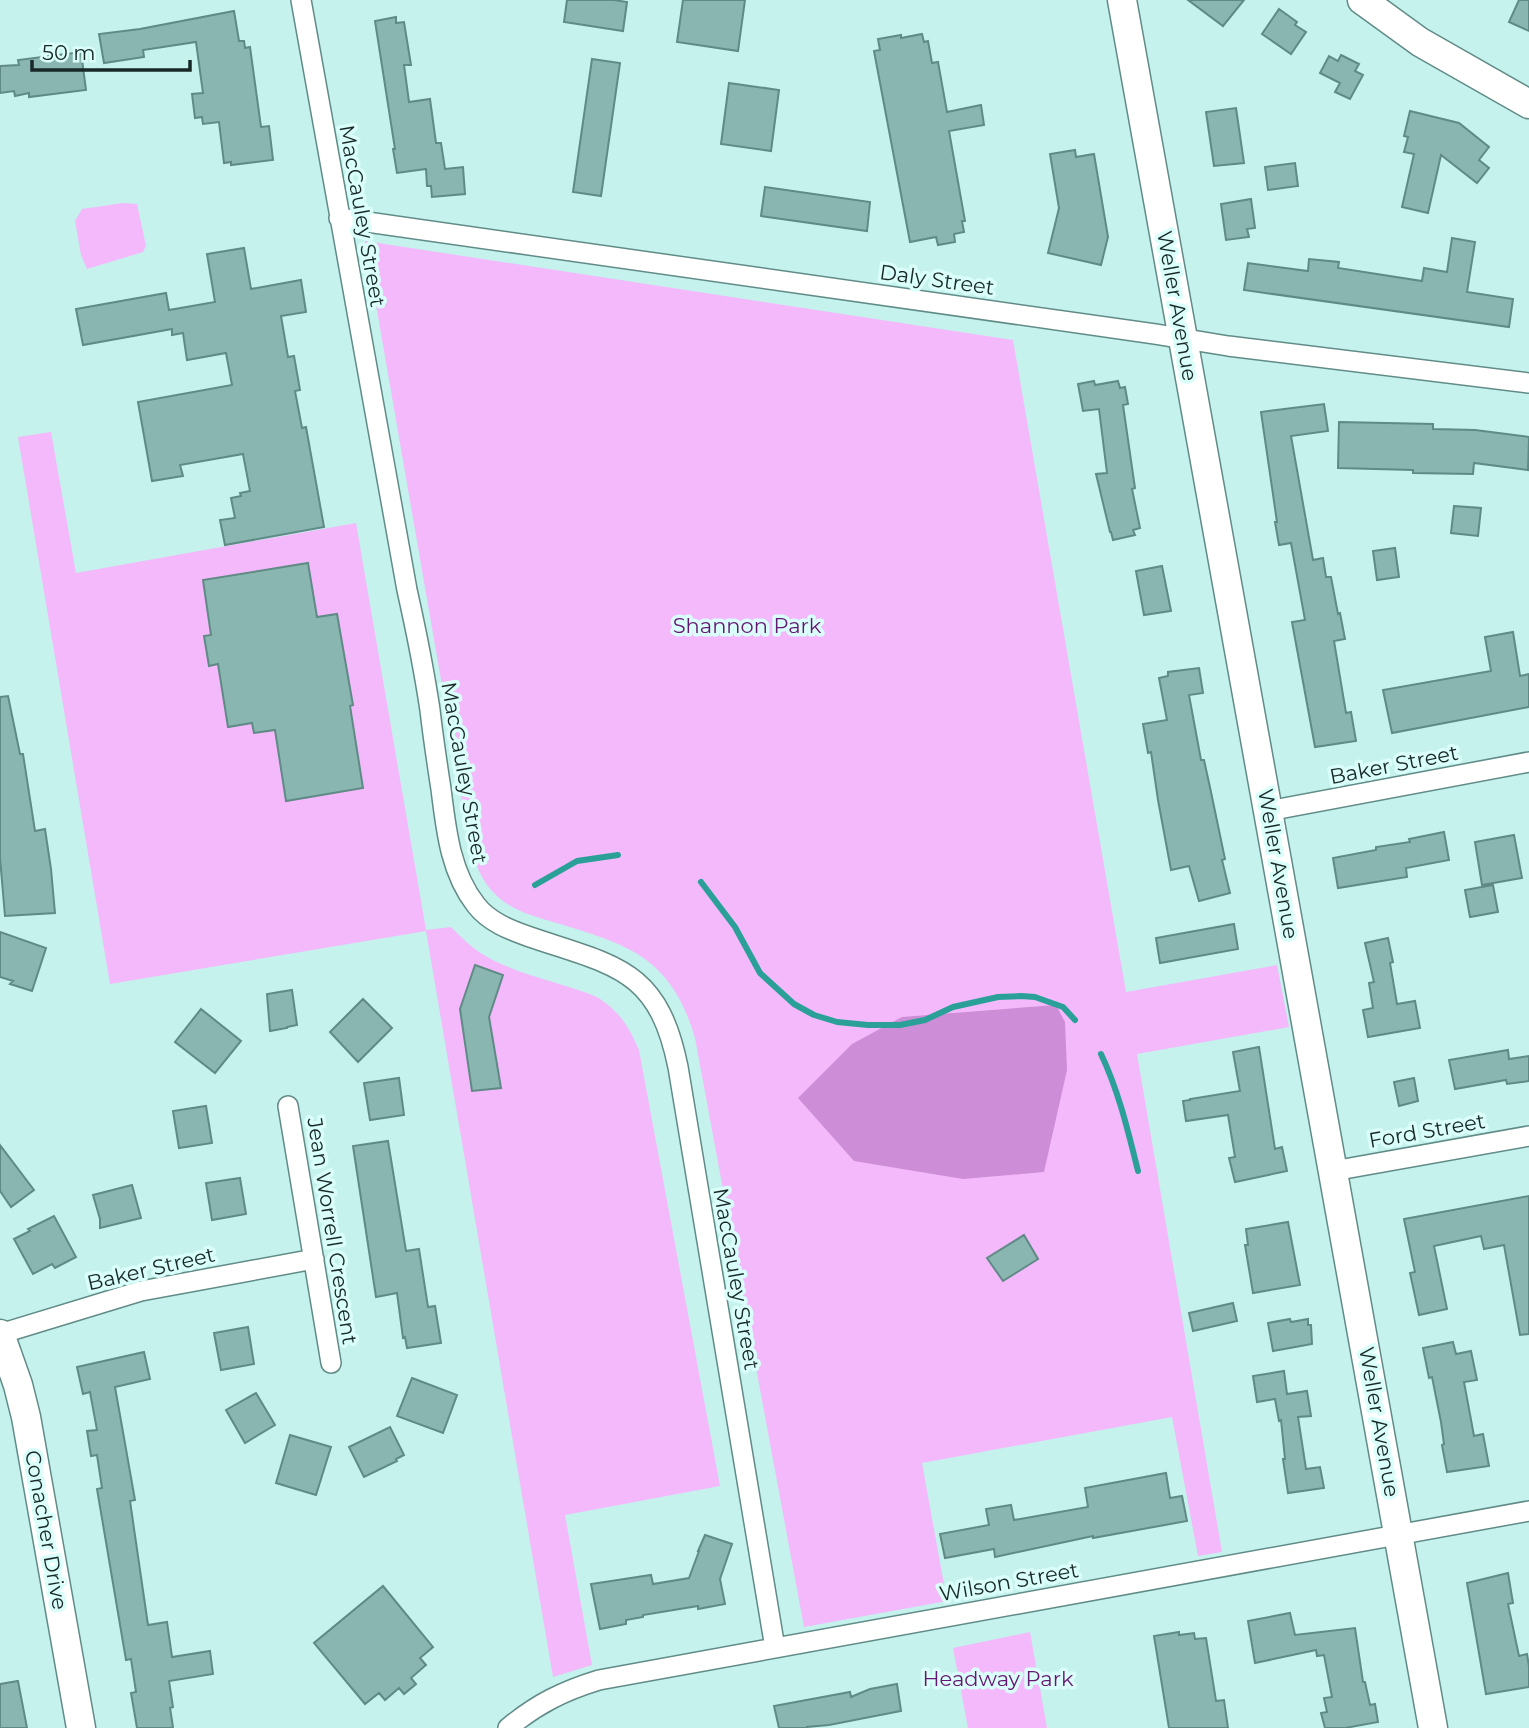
<svg xmlns="http://www.w3.org/2000/svg" width="1529" height="1728" viewBox="0 0 1529 1728" font-family="Montserrat,sans-serif">
<rect width="100%" height="100%" fill="#c5f2ed"/>
<!-- green -->
<path fill="#f3b9fb" d="M123,203l14,1 9,42 -3,6 -56,17 -6,-14 -6,-34 7,-12z
M365,241l648,99 113,652 151,-27 12,62 -152,27 85,498 -24,4 -26,-139 -250,46 25,138 -143,26 -109,-589c-24,-83 -69,-94 -145,-117 -20,-6 -41,-12 -56,-28 -17,-17 -22,-41 -27,-63z
M51,432l25,141 280,-50 70,407 25,-3c9,9 18,18 28,25 35,23 80,29 118,45 23,15 31,28 42,53l81,436 -155,29 27,150 -39,12 -127,-746 -316,53 -92,-547z
M1030,1632l17,96h-79l-15,-80z"/>
<!-- forest -->
<path fill="#ce8dd7" d="M1056,1005l9,17 2,48 -23,102 -81,7 -109,-18 -56,-63 54,-54 50,-27z"/>
<g fill="none" stroke-linecap="round" stroke-linejoin="round">
<!-- stream -->
<path stroke="#2ba098" stroke-width="6" d="M701,882l34,45 25,46 34,31 20,11 23,7 31,3h32l25,-5 28,-13 45,-10 23,-1 14,1 28,10 12,13
M535,885l42,-24 41,-6
M1101,1054c18,38 27,77 37,117"/>
</g>
<!-- building -->
<path fill="#8ab6b1" stroke="#608a86" stroke-width="2" d="M567,0h47l13,2 -4,29 -59,-9z
M683,0h62l-7,51 -61,-9z
M1188,0h56l-21,26z
M1519,0h10v31l-20,-9z
M1279,9l18,13 -2,3 11,7 -15,22 -29,-20z
M234,11l5,30h5l1,7 5,-1 11,80 8,-1 4,34 -42,5v-3l-7,1 -5,-41 -16,2 -1,-7 -7,1 -3,-24 11,-1 -7,-51 -53,8 1,7 -40,6 -5,-29 41,-5z
M396,17v6l8,-1 7,43h-7l5,37 21,-3 6,44h5l4,26 18,-2 2,27 -33,3 -1,-11h-4l-1,-17 -29,4 -4,-24h2l-20,-128z
M922,34l2,8 4,-1 4,22 6,-1 9,50 34,-7 3,20 -35,6 16,90h-3l2,11 -10,2 1,8 -17,3 -2,-8 -26,5 -36,-191 6,-1 -2,-11 23,-4v3z
M81,52l5,38 -57,7v-4l-14,3 -1,-5 -14,2v-27l19,-1 -1,-5z
M1341,55l18,9 -4,7 8,4 -13,24 -15,-7 5,-9 -20,-10 9,-17 9,5z
M592,59l28,4 -19,133 -28,-4z
M729,83l50,7 -8,61 -50,-7z
M1236,108l8,55 -30,3 -8,-54z
M1410,111l49,12 30,24 -10,13 10,8 -12,15 -36,-28 -13,58 -26,-6 12,-53 -10,-2 4,-15 -4,-1z
M1075,150l1,7 18,-3 14,83 -7,28 -53,-12 11,-45 -9,-54z
M1295,163l3,23 -30,4 -3,-23z
M765,187l105,15 -3,29 -106,-15z
M1251,199l4,29 -8,1 2,8 -23,3 -5,-36z
M1452,238l23,4 -8,50 46,7 -4,28 -265,-37 4,-27 60,8 1,-12 30,3 -1,6 84,13 2,-13 23,4z
M244,248l7,41 50,-9 5,32 -25,4 7,41 6,-1 6,34 -5,1 7,37 4,-1 18,100 -99,18 -5,-25 15,-2 -4,-20 10,-2 -1,-3 10,-2 -7,-37 -63,11 3,11 -31,5 -14,-79 94,-17 -6,-32 -39,7 -4,-27 -11,2v-6l-89,16 -7,-36 90,-16 3,17 46,-8 -8,-48z
M1094,381l1,4 23,-4 2,7 5,-1 3,17 -5,1 12,83 -3,1 8,39 -7,2 2,5 -22,5 -2,-8h-1l-14,-58 11,-1 -8,-64 -16,2 -5,-27z
M1324,404l4,27 -37,5 22,124 10,-2 3,19h5l7,37 2,-1 5,26 -11,2 12,72 5,-1 5,29 -41,6 -23,-125 13,-2 -14,-77 -12,2 -4,-23h2l-16,-110z
M1339,422l94,2v5l42,1 54,7 -1,33 -54,-7 -1,11 -60,-1v-3l-75,-2z
M1454,506l27,2 -3,28 -27,-3z
M1395,548l4,29 -22,3 -4,-29z
M308,563l9,54 20,-3 16,91 -3,1 13,82 -77,13 -11,-71 -21,3 -2,-10 -24,4 -10,-63 -9,2 -5,-30 7,-1 -8,-55z
M1162,566l9,45 -27,4 -8,-44z
M1513,632l7,44 9,-2v33l-137,26 -9,-43 108,-19 -6,-34z
M1199,668l4,25 -14,2 12,65h3l7,32 14,67 -3,1 8,33 -31,8 -10,-35 -18,4 -13,-70 -7,-48 -3,1 -5,-29 24,-4 -8,-42 9,-2v-4z
M8,696l12,58h3l12,77 10,-2 6,40 4,44 -50,3 -5,-58v-161z
M1444,832l5,28 -43,8 1,9 -69,11 -5,-30 43,-8v-3l34,-5 -1,-3z
M1514,835l8,43 -40,7 -7,-43z
M1493,885l5,27 -28,5 -5,-27z
M1234,924l4,25 -78,14 -4,-25z
M0,932l46,16 -14,43 -22,-7 3,-3 -13,-4z
M1388,938l5,24 -3,1 7,41 18,-3 5,27 -52,9 -5,-27 10,-2 -4,-25 5,-1 -9,-39z
M475,965l28,10 -14,42 12,71 -29,3 -12,-82z
M292,990l5,35 -10,2v1l-17,3 -3,-37z
M363,999l29,29 -34,34 -28,-30z
M201,1009l40,32 -26,32 -40,-31z
M1259,1047l16,102 7,-2 5,24 -52,11 -6,-24 6,-1 -7,-42 -42,6 -3,-20 7,-1v-1l50,-8 -7,-39z
M1508,1050l1,9 20,-3v25l-22,3 -1,-4 -51,9 -6,-29z
M399,1078l5,37 -34,5 -6,-37z
M1414,1078l4,23 -19,5 -5,-24z
M206,1106l6,37 -33,5 -6,-37z
M388,1141l18,110 13,-2 9,58 7,-1 6,37 -34,5 -2,-11 -2,1 -6,-45 -21,4 -23,-151z
M0,1145l34,45 -23,17 -11,-16z
M240,1178l6,36 -34,6 -6,-37z
M132,1185l9,33 -41,10v-9l-7,-24z
M1529,1196v138l-9,1 -16,-90 -20,4 -3,-13 -47,10 13,63 -28,6 -9,-42 5,-1 -11,-53z
M54,1216l22,41 -21,11 -3,-4 -19,10 -19,-35 16,-8 -2,-2z
M1288,1222l12,63 -47,8 -8,-48h3l-2,-16z
M1024,1235l14,24 -35,22 -16,-23z
M1233,1303l4,18 -44,10 -4,-18z
M1290,1319l1,3 17,-3v6h3l1,19 -39,7 -5,-28z
M248,1327l6,37 -33,6 -7,-37z
M1453,1342l3,12 15,-3 6,29 -13,2 10,54 9,-2 6,32 -42,6 -5,-27 2,-1 -3,-22 -9,-45 -3,1 -6,-30z
M144,1352l6,27 -35,8 20,113 -5,1 18,124 19,-3 5,35 38,-6 3,23 -44,7 4,26 -3,1 3,19 -2,1h-34l-6,-35 5,-1 -5,-33 -5,1 -29,-171 5,-1 -5,-33 -6,1 -4,-25 10,-1 -7,-38 -7,2 -6,-27z
M1284,1371l3,23 20,-3 4,25 -13,1 8,52 14,-2 4,21 -36,5 -5,-34h2l-4,-39 -2,1 -4,-22 -18,3 -4,-26z
M412,1378l45,17 -14,38 -46,-17z
M256,1393l19,32 -30,18 -19,-33z
M390,1427l14,28 -8,4 1,2 -33,16 -15,-30z
M290,1435l41,12 -15,48 -40,-12z
M1166,1473l4,25 12,-2 5,25 -94,17v-2l-98,21 -1,-8 -49,9 -5,-24 49,-9 -3,-16 25,-4 3,15 74,-13 -3,-19z
M705,1535l27,9 -12,35 5,25 -27,5v-3l-55,9v2l-17,3v4l-26,5 -9,-45 60,-9 2,9 36,-6 10,-27h-1z
M1508,1573l5,30 -5,1 11,52 8,-2 2,12v21l-43,7 -19,-111z
M383,1586l50,61 -13,11 6,7 -15,13 5,6 -12,10 -5,-6 -14,12 -6,-7 -14,11 -51,-61z
M1290,1613l5,22 60,-7 8,54h2l5,23 5,-1 3,18 -33,6h-20l-4,-15 6,-1 -3,-14 8,-1 -8,-42 -7,1 -1,-6 -61,13 -7,-42z
M1179,1632v3l15,-2 1,6 11,-1 10,63 8,-1 4,28h-59l-15,-92z
M18,1681l9,47h-27v-44z
M897,1684l4,27 -72,14 -22,2v1h-28l-5,-22 76,-14 1,5 19,-8z"/>
<g fill="none" stroke-linecap="round" stroke-linejoin="round">
<defs>
<path id="street" d="M301,0l106,590c9,40 17,80 23,120 3,27 7,53 11,79 5,40 9,83 35,116 13,17 34,25 54,32 85,29 128,31 148,130l97,581
M339,218l816,116 73,12 301,37
M1268,811l261,-49
M288,1106l43,257
M1333,1171l196,-35
M0,1334l141,-43 173,-32
M508,1728c29,-24 55,-37 91,-48l930,-169"/>
<path id="secondary" d="M1122,0l311,1728
M1362,0l58,42 109,62
M0,1334l18,51 8,32 55,311"/>
</defs>
<!-- street casing -->
<use href="#street" stroke="#618b87" stroke-width="22"/>
<!-- secondary casing -->
<use href="#secondary" stroke="#618b87" stroke-width="31"/>
<!-- street -->
<use href="#street" stroke="#fff" stroke-width="19"/>
<!-- secondary -->
<use href="#secondary" stroke="#fff" stroke-width="28"/>
</g>
<g text-anchor="middle" stroke-width="7" stroke-linejoin="round" paint-order="stroke">
<!-- street labels -->
<g font-size="21" fill="#172827" stroke="#dafefa">
<text transform="translate(362 216) rotate(80)" y="7">MacCauley Street</text>
<text transform="translate(937 280) rotate(8)" y="7">Daly Street</text>
<text transform="translate(1177 306) rotate(80)" y="7">Weller Avenue</text>
<text transform="translate(1394 765) rotate(-11)" y="7">Baker Street</text>
<text transform="translate(464 773) rotate(80)" y="7">MacCauley Street</text>
<text transform="translate(1278 864) rotate(80)" y="7">Weller Avenue</text>
<text transform="translate(1427 1131) rotate(-10)" y="7">Ford Street</text>
<text transform="translate(332 1231) rotate(81)" y="7">Jean Worrell Crescent</text>
<text transform="translate(151 1269) rotate(-13)" y="7">Baker Street</text>
<text transform="translate(736 1279) rotate(80)" y="7">MacCauley Street</text>
<text transform="translate(1379 1422) rotate(80)" y="7">Weller Avenue</text>
<text transform="translate(46 1530) rotate(80)" y="7">Conacher Drive</text>
<text transform="translate(1009 1582) rotate(-10)" y="7">Wilson Street</text>
</g>
<!-- park labels -->
<g font-size="21" fill="#661771" stroke="#dafefa">
<text x="747" y="633">Shannon Park</text>
<text x="998" y="1686">Headway Park</text>
</g>
</g>
<!-- scale -->
<path d="M32 60v10h158v-10" fill="none" stroke="#172827" stroke-width="3.5"/>
<text x="42" y="60" font-size="21" fill="#172827" stroke="#dafefa" stroke-width="5" paint-order="stroke">50 m</text>
</svg>
